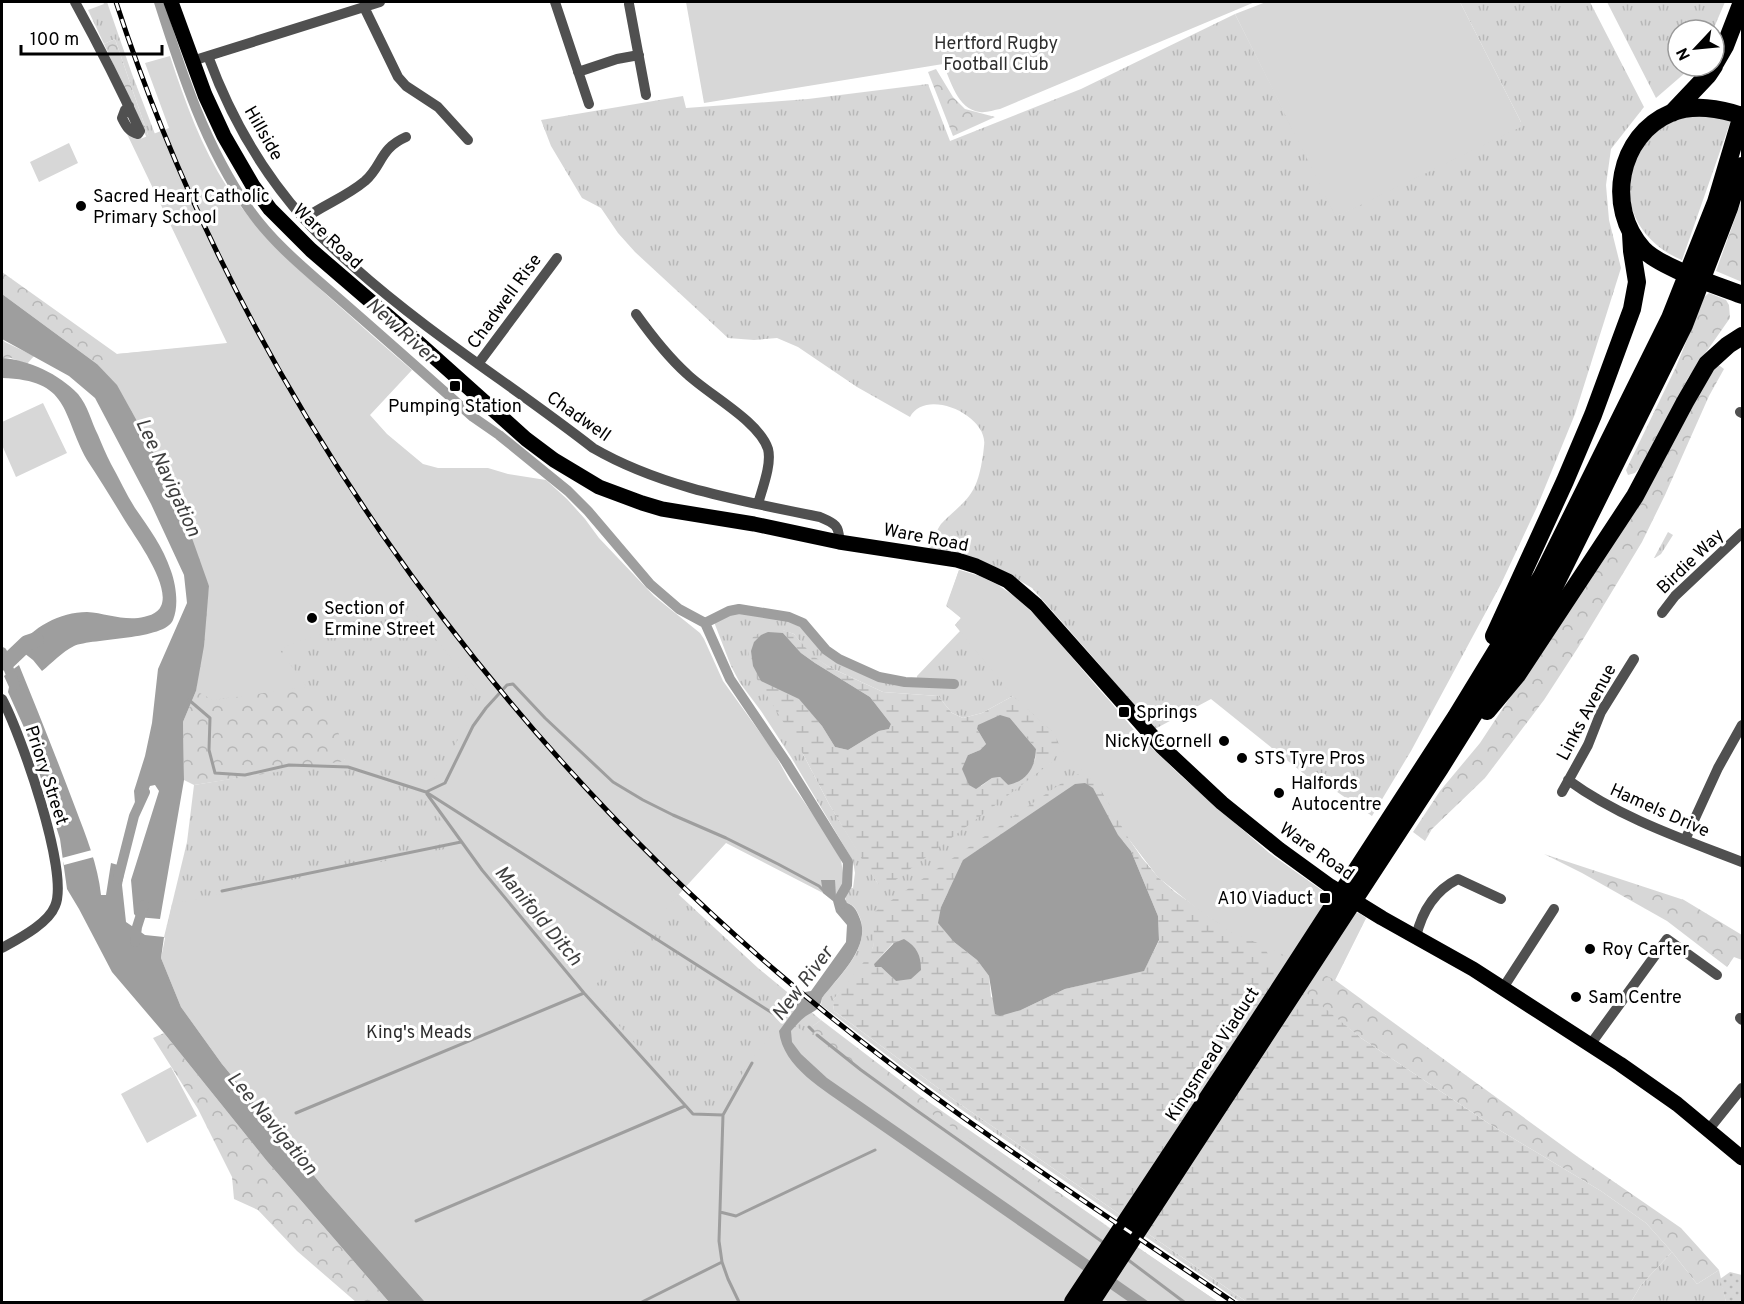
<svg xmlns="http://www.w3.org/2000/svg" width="1744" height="1304" viewBox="0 0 1744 1304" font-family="Overpass,sans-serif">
<defs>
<pattern id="grass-tufts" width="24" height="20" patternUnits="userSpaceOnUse" patternTransform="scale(1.5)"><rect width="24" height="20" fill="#d7d7d7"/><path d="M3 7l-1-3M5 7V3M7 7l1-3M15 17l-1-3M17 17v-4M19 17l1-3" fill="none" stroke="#b7b7b7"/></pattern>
<pattern id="forest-crowns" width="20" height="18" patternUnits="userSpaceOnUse" patternTransform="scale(1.5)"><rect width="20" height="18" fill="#d7d7d7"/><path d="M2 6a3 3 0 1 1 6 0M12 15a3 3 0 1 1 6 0" fill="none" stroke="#b7b7b7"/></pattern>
<pattern id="wetland-marsh" width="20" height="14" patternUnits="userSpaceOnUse" patternTransform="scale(1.5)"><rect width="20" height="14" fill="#d7d7d7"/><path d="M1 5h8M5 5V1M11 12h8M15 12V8" fill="none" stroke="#b7b7b7"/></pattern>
<pattern id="garden-dots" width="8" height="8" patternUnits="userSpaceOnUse" patternTransform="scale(1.5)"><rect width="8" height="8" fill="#d7d7d7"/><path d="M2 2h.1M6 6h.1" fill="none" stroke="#b7b7b7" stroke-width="1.8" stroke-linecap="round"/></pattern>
</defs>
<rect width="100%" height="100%" fill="#fff"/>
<!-- grass -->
<path fill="url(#grass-tufts)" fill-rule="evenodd" d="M103,2h4l25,72 23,60 508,746 95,88 63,52 -8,6 405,276h-793l-261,-365 23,-95 7,-57 151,-25 -132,-60 25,-353 -90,-212 -33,-96 -11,5 -16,-34 16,-6z
M1460,2h130l54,105 -33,42 -5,36 3,35 12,48 -46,146 -38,93 -36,77 -90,167 -39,65 -42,-29 -22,-10 -97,-78 -58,31 -54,-66 -67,-76 -32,-19 -43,-15 -28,-5c4,-8 7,-18 12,-25 11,-12 27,-22 34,-38 5,-10 8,-29 9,-40 5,-30 -58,-59 -74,-29l-53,-30 -59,-40 -21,-9 -23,2 -26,-2 -93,-86 -17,-19 -17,-25 -19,-10 -31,-52 -10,-26 142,-24 3,12 122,-9 120,-15 22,57 131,-52 154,-75 102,202 184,-94z
M1607,2h118l-12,28h-35v36h15l-37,32z
M1699,115l32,5 -49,140c-44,-18 -67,-63 -43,-106 5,-10 12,-19 21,-25 12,-9 25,-12 39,-14z
M1668,532l5,3 -12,19 -6,4h-1z
M959,570l20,6 19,9 110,114 30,36 44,42 87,76 62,44 -49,76 -124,-96 -29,-38 -255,74c0,11 2,23 -1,34 -5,18 -28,39 -40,53l1,11 123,91 290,200h-7l-284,-196 -46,-33 -89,-68 1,-7c17,-22 49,-50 38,-80 -4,-10 -6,-13 -15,-16l2,-15 6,1 2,-15 -2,-12 -62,-104 -30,-46 -21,-28 -9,-17 -17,-44 14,-7 13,-2 21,1 27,7 13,7 23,26 21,11 40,18 30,2 1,-9 43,-45 -5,-6 6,-7 -15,-12zM782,630l12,4 18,22 17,11 54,25 55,4 14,17 11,5 19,-5 31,-17 38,66 -173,122 -49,-80 -26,-50z
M1672,1252l25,32 22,-14 7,32h-95l10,-17z"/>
<!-- forest -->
<path fill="url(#forest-crowns)" d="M115,39l33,96 22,49 -4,-4 -62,-136z
M936,69l17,28 12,12 30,8 -42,19 -25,-64z
M1742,199v83l-26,-11z
M2,272l115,82 110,-10 10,-4 -24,360 94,-13 29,35 9,39 -151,24 -10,-5 -1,-58 13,-31 13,-105 -112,-222 -95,-70z
M1709,293l17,7 3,5 1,13 -42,60 -45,86 -8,9 -7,2 -2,-5 50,-103 28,-70z
M2,339l3,3 29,14 -7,8 -16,-6h-9z
M1715,365l5,1 4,3 -15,27 -44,99 -23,47 -63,104 -35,54 -59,78 -53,51 -7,12 -12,-9 27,-41 40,-48 82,-125z
M1544,854l140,46 58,35v25l-8,-3 -7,10 -60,-46 -85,-48z
M1359,913l7,5 -31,62 243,177 103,71 38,42 -22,14 -25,-32 -26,-29 -45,-32 -110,-66 -130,-87 -58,-46z
M821,1020l105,80 187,130 -310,-197z
M164,1033l102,127 123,142h-33l-59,-51 -39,-41 -24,-11 -2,-22 -34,-68 -45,-71z"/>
<!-- wetland -->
<path fill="url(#wetland-marsh)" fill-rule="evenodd" d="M765,629l18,1 11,4 18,21 17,12 54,25 55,4 14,17 11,5 19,-5 31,-17 41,37 7,15 -9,14 -163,123 -5,1 -6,-2 -12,-18 -37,-62 -26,-50 -48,-78 -7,-16 1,-12 4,-11zM783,633l18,20 14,10 55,34 21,27 -2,5 -10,2 -31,19 -13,-3 -13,-21 -23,-28 -38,-17zM1010,718l26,31 -1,11 -27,25 -8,-8 -8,1 -11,8 -13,-31 12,-5 6,-6 -9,-15z
M1084,773l13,10 32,56 13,19 16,19 17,15 59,42 27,10 21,29 79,65 130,87 110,66 45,32 26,29 -31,33 -10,17h-384l-290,-200 -123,-91 -1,-11 34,-42 6,-11 1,-11 -1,-23 199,-137zM1085,783l33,52 13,16 27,65 1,25 -15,29 -79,19 -44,21 -30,-13 -2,-21 -12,-16 -23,-18 -13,-35 22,-47 112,-76zM893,943l3,38 -15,-14 -7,-3z"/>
<!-- park -->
<path fill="#d7d7d7" d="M686,2h569l-255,107c-6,1 -14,4 -20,3 -23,-3 -29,-31 -37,-48l-239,39z
M1266,2h194l61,120v5l-185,90 -101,-203z
M170,56c15,46 31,90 57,131 28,43 64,76 102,110 28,25 55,49 83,73l-42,45 17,19 36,30 15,4h50l20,6 38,6 21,19 18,20 14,19 55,58 46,37 4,6 19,42 49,68 17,31 36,52 16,28 2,13v15l-4,4 -2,6 -4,3 -10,-8 -97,-50 -137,149 106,119 25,1 29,-50 30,-36 18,1 303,195 118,80h-793l-100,-113 -103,-125 -41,-57 -20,-49 11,-54 288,-58 -36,-50 59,-98 -77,-96 -127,47 28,38 -94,13 -17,-9 8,-46 5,-59 -22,-62 -39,-83 -31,-56 -20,-21 20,-10 110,-11 -100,-209 13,5 29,-11 -24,-65z
M69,143l9,20 -39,19 -9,-20z
M43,403l24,50 -51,24 -14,-32v-23z
M959,570l20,6 19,9 19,13 24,23 97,114 44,42 87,76 62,44 35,21 -31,62 -74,-36 -27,-10 -38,-26 -38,-31 -29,-38 -32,-56 -13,-10 -23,-25 -7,-15 -41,-37 -58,-71 6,-7 -14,-12z
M171,1067l26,49 -50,27 -26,-49z"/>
<!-- garden -->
<path fill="url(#garden-dots)" d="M1730,1272l12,3v27h-16l-6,-23z"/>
<!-- water -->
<path fill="#9e9e9e" d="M2,294l95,70 20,21 31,56 39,83 22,62 -5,60 -8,45 -13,31 1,58 -24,139 -23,-2 -3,-3 -3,-34 28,-89 -4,-6 -5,1 -8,19 -7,-2 -1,-12 11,-35 7,-33 6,-54 29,-66 -3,-28 -33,-71 -56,-106 -26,-22 -67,-37z
M2,358c27,2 57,16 76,36 10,12 13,27 20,41 4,10 8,19 13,29 8,14 15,30 24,44 14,20 28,39 36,63 5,14 8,35 2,49 -8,20 -80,18 -99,26 -12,6 -22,17 -32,25l-9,-11 -9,-7 -5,1 -2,-4c15,-23 43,-38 70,-38 17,1 34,8 51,6 8,-1 20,-4 23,-12 10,-21 -26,-69 -37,-87 -12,-20 -24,-39 -37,-59 -26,-48 -17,-80 -85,-82z
M768,632l15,1 18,20 14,10 55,34 21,27 -2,5 -10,2 -31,19 -13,-3 -13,-21 -23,-27 -38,-18 -8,-15 -2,-15 3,-9 7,-7z
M19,665c19,47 38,94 56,142 11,29 23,58 26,88h5l5,-32 14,4 -3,18 4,37 19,13 19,2 -3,21 20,49 41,57 103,125 100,113h-36l-123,-142 -102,-127 -52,-61 -33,-63 -12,-20 -7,-50 -33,-105 -19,-42 1,-5 -5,-11z
M1000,715l10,3 26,31c-1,19 -9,32 -28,36l-8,-8 -8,1 -16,11 -7,-4 -7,-16 6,-14 12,-5 6,-6 -9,-15 1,-4z
M1085,783l8,5 25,47 13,16 27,65 1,24 -15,31 -79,18 -44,21 -21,6 -5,-2 -6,-38 -12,-16 -23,-18 -16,-19 3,-16 22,-47 112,-76z
M131,815l7,3 -13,38 -5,-3z
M821,880h14l1,17 3,-5 4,2 -2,7c12,3 15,7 19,18 11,28 -22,58 -38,79 -2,12 -8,13 -16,18 -6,4 -11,11 -15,15l1,11 9,12 26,24 322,224h-20l-277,-192c-27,-20 -69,-42 -73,-79l17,-23 1,-7 8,-9 6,-1 35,-49 1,-17 -11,-13 -3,-11 -10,-8z
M904,939c13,8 17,16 17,31l-10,9 -15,2 -15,-14h-6l-1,-3 20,-21z"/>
<!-- pier -->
<path fill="#fff" d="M92,850l2,7 -30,8 -2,-7z"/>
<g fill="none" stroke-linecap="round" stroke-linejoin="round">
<!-- stream -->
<path stroke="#9e9e9e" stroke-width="3" d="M189,700l21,18 -1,32 6,23 30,2 44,-10 59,2 78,25 351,224
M426,792l19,-9 28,-57 13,-18 21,-23 6,-1 32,34 68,64 30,18 30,15 53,23 52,26 41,22 6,6
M427,794l55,76 102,123 109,121 30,1 -4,126 3,21 6,17 11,23
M222,891l239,-49
M809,1027l4,4
M817,1035l44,35 55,40 188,133
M296,1113l288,-120
M723,1115l29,-52
M720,1212l16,4 139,-66
M416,1221l269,-115
M1127,1259l57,43
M642,1302l80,-40"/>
<!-- canal -->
<path stroke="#9e9e9e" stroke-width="10" d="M159,2c23,72 46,144 90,207 24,34 56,60 87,87 46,40 91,80 137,121l26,18 69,56 20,20 62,73 29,25 26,14 25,56 56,83 62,100 -1,23 -8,14 3,5
M705,623l24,-12 10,-2 50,8 14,6 23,27 13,9 40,18 26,5 49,2
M2,652l13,33
M118,879l16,-63 11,-24
M135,942l2,-15 7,-22"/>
<!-- river -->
<path stroke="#9e9e9e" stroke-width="16" d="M6,663l21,-20 9,-3"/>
<!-- street -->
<path stroke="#505050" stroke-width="10" d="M75,2c23,42 45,85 65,129l-2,3c-9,-2 -12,-8 -16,-16l3,-8 4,-4
M555,2l34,102
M629,4l17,91
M364,7l34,70 8,9 32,21 30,33
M208,56c22,60 54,116 97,164 15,17 32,32 49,47 75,67 161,120 239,181 69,40 150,53 227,69 14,6 20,8 19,25
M192,61l188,-59
M578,72l39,-13 22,-4
M304,219c19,-14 42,-22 61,-38 18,-16 14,-32 41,-44
M636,314c15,21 31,42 51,60 22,21 72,47 81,75 4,15 -6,40 -10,55
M478,364l79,-106
M1740,412l2,1
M1662,613l13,-17 67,-63
M2,699c18,33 68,174 53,207 -7,18 -37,33 -53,42
M1568,780c52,38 115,59 174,82
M1562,792l26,-47 13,-33 33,-53
M1685,840l33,-72 24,-43
M1416,937c6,-26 18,-46 42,-58l43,20
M1503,988l51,-79
M1740,1018l2,2
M1590,1045l77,-106 50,36
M1709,1129l33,-41"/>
<!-- primary -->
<path stroke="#000" stroke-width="15" d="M171,2l34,93 19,41 29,50 17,23 41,41 93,80 122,109 28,21 45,27 43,16 20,6 92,15 85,18 118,18 19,6 32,15 28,24 126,142 60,56 57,46 51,37 52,32 91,51 147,95 57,40 65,54"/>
<!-- highway -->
<path stroke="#000" stroke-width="18" d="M1714,65l11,-19 17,-44
M1672,113l36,-38 6,-9
M1742,116c-22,-8 -49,-12 -71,-3 -53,22 -66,95 -28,136 18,19 74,36 99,46
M1494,636l71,-155 28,-66 39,-106 5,-27 -5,-31 -1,-17
M1487,711l30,-36 118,-179 50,-94 22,-38 21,-19 14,-9
M1073,1302l185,-280 198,-305 86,-141 128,-258 46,-116 26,-87
M1091,1302l349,-534 116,-185 128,-258 45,-117 13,-42"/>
<defs>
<path id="rail" d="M116,2c122,375 362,713 661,970 142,123 301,224 456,330"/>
</defs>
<!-- rail casing -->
<use href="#rail" stroke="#000" stroke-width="5"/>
<!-- rail -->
<use href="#rail" stroke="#fff" stroke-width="3" stroke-dasharray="9" stroke-linecap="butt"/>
</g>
<!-- markers -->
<g fill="#000" stroke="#fff" stroke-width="2">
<circle cx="81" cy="206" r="6"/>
<rect x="449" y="380" width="12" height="12" rx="3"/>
<circle cx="312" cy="618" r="6"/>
<rect x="1118" y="706" width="12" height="12" rx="3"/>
<circle cx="1224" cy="741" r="6"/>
<circle cx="1242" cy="758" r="6"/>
<circle cx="1279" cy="793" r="6"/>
<rect x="1319" y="892" width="12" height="12" rx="3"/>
<circle cx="1590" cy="949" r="6"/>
<circle cx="1576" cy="997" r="6"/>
</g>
<g text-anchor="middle" stroke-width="6" stroke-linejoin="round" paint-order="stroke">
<!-- park labels -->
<g font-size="18" fill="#2e2e2e" stroke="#fff">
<text x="996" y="49">Hertford Rugby<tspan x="996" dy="21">Football Club</tspan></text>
<text x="419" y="1038">King's Meads</text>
</g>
<!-- street labels -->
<g font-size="18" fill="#000" stroke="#fff">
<text transform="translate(264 133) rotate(60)" y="6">Hillside</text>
<text transform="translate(328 236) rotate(43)" y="6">Ware Road</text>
<text transform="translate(504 301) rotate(-54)" y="6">Chadwell Rise</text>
<text transform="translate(579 416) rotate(35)" y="6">Chadwell</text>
<text transform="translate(926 537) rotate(11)" y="6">Ware Road</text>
<text transform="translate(1690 561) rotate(-44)" y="6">Birdie Way</text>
<text transform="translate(1586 712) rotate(-62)" y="6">Links Avenue</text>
<text transform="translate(47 775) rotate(72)" y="6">Priory Street</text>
<text transform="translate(1660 810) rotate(24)" y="6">Hamels Drive</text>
<text transform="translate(1317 851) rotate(35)" y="6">Ware Road</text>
<text transform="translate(1212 1054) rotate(-57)" y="6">Kingsmead Viaduct</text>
</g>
<!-- poi labels -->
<g font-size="18" fill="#000" stroke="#fff" text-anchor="start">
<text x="93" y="202">Sacred Heart Catholic<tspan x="93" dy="21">Primary School</tspan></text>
<text x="455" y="412" text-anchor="middle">Pumping Station</text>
<text x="324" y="614">Section of<tspan x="324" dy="21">Ermine Street</tspan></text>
<text x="1136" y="718">Springs</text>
<text x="1212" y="747" text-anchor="end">Nicky Cornell</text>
<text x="1254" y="764">STS Tyre Pros</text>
<text x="1291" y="789">Halfords<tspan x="1291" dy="21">Autocentre</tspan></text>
<text x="1313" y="904" text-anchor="end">A10 Viaduct</text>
<text x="1602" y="955">Roy Carter</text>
<text x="1588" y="1003">Sam Centre</text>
</g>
<!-- water labels -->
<g font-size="20" font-style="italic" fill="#3f3f3f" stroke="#fff">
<text transform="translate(402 330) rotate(42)" y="7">New River</text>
<text transform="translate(169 477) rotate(65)" y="7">Lee Navigation</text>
<text transform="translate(539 915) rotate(50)" y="7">Manifold Ditch</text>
<text transform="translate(802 983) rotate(-53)" y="7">New River</text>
<text transform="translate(273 1123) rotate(50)" y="7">Lee Navigation</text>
</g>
</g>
<!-- border -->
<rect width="1744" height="1304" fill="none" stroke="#000000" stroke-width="6"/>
<!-- north arrow -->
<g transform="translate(1696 48) rotate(244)"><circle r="28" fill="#ffffff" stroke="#999999" stroke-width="1.5"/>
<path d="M0-4.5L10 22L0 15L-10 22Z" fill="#000000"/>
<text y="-9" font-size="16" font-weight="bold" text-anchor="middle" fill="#000000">N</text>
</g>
<!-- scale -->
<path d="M21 45v9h141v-9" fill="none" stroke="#000000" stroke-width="3"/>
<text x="30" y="45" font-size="18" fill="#000000" stroke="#ffffff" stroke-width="4.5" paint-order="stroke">100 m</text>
</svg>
